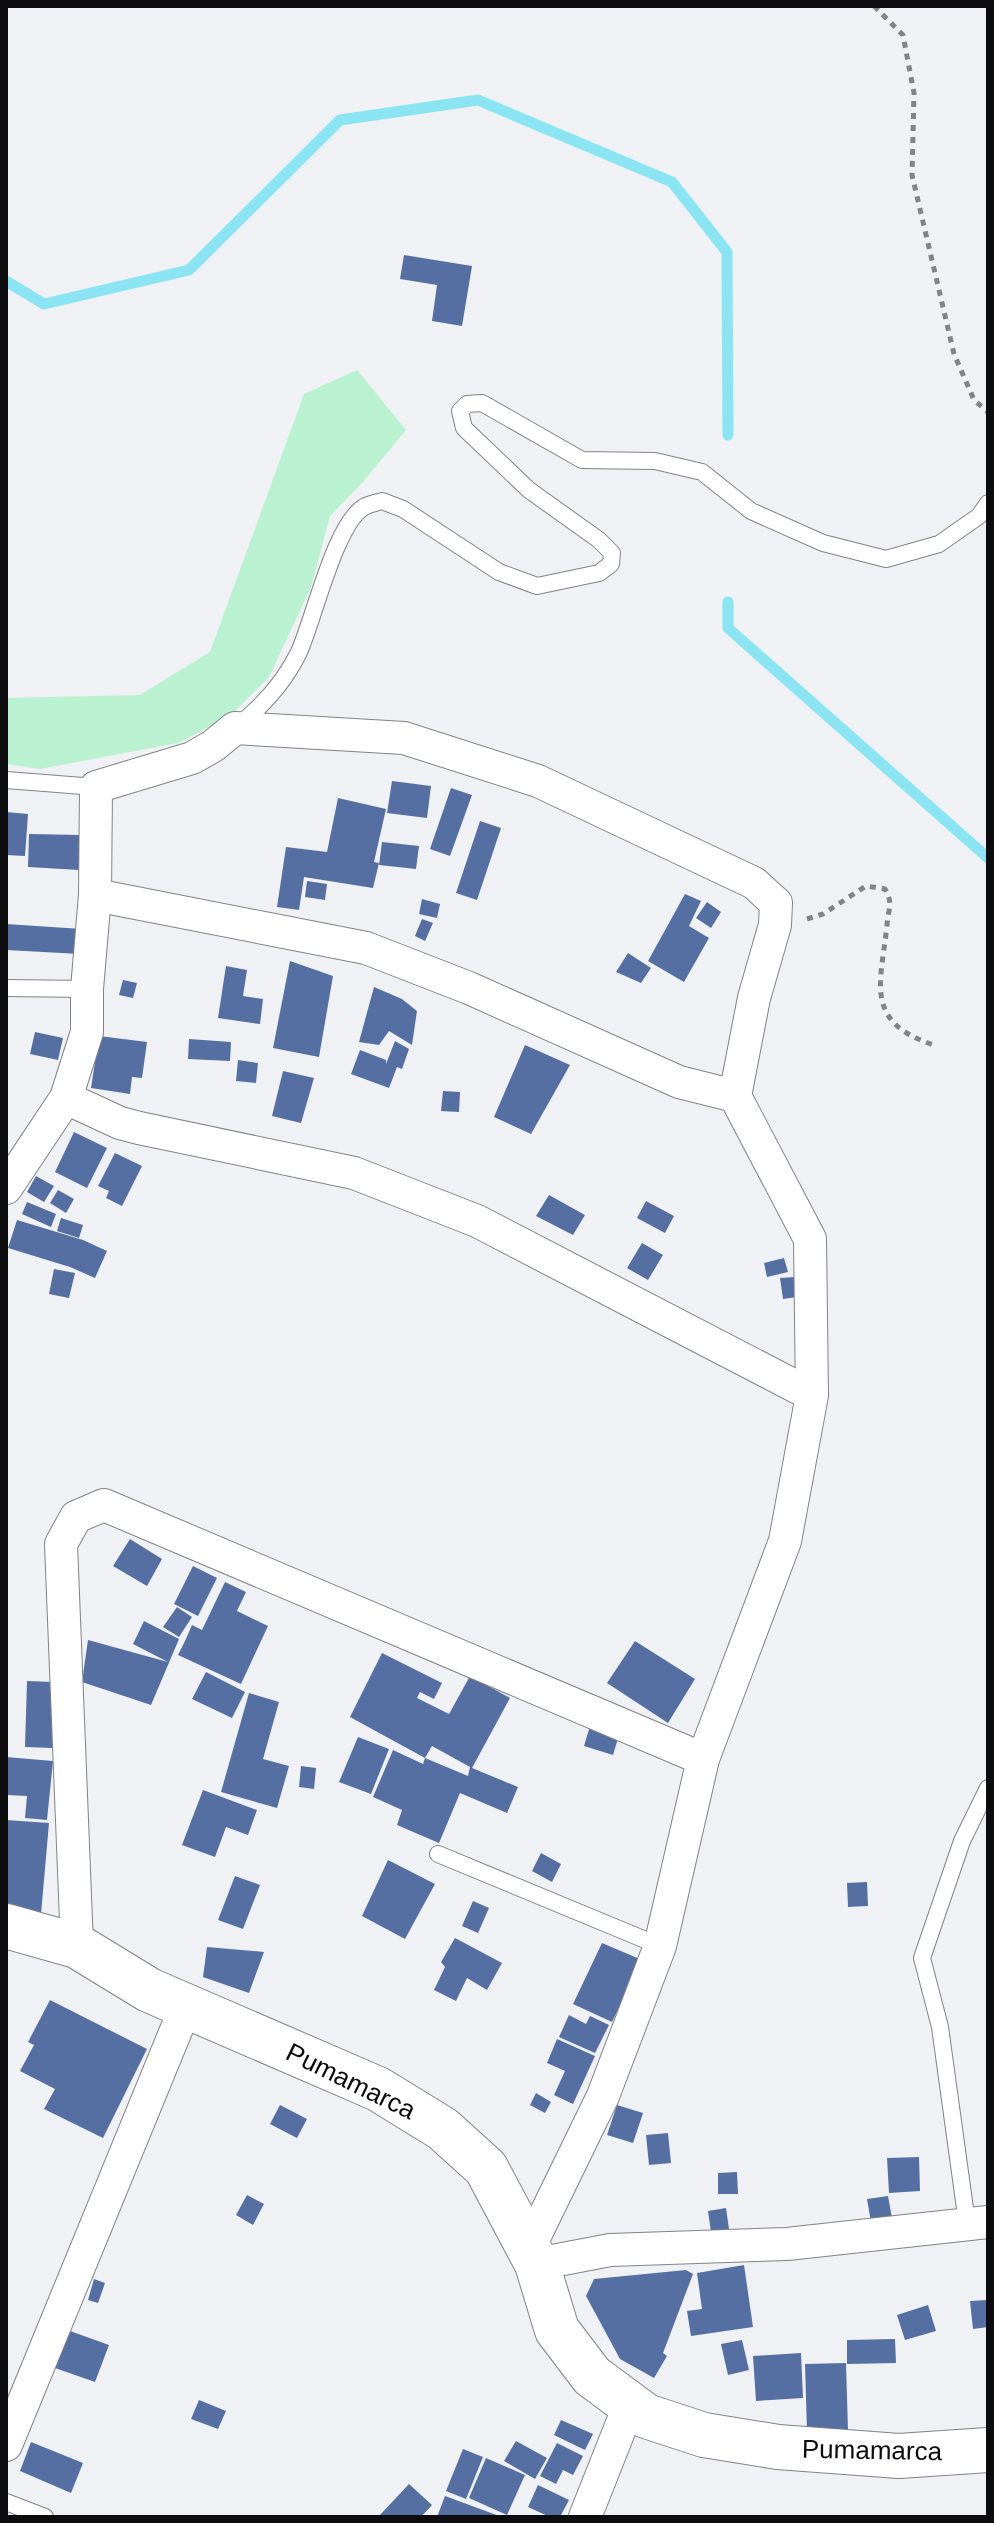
<svg xmlns="http://www.w3.org/2000/svg" width="994" height="2523" viewBox="0 0 994 2523" font-family="Helvetica,sans-serif">
<rect width="100%" height="100%" fill="#eff1f4"/>
<!-- green -->
<path fill="#baf1d0" d="M357,370l49,60 -44,53 -32,33 -19,71 -42,90 -39,39 -52,27 -138,26 -34,-5v-66l134,-3 70,-43 94,-258z"/>
<g fill="none" stroke-linecap="round" stroke-linejoin="round">
<!-- stream -->
<path stroke="#8ae4f2" stroke-width="11" d="M6,281l38,23 145,-34 151,-150 138,-20 194,82 55,70 1,183
M728,602v26l260,230"/>
</g>
<!-- building -->
<path fill="#556fa3" d="M404,255l68,11 -10,60 -30,-5 5,-36 -37,-6z
M392,781l39,5 -4,32 -40,-5z
M451,788l21,7 -22,61 -20,-7z
M338,798l48,11 -12,53 5,1 -6,25 -69,-11 -5,33 -22,-3 9,-60 41,5z
M6,812l22,2 -3,42 -19,-1z
M480,821l21,7 -24,72 -21,-7z
M29,834l51,1 -1,35 -51,-3z
M382,842l37,4 -3,23 -37,-4z
M307,881l20,3 -2,16 -20,-3z
M685,894l16,7 -12,25 20,12 -25,44 -36,-21z
M422,899l18,5 -3,14 -18,-4z
M707,902l14,10 -10,16 -15,-10z
M422,919l11,4 -8,18 -10,-5z
M6,924l76,5 -2,25 -74,-4z
M628,953l23,15 -10,15 -25,-11z
M290,961l43,15 -14,81 -46,-9z
M226,966l21,4 -4,26 20,3 -3,25 -42,-6z
M123,980l14,3 -4,15 -14,-3z
M374,987l28,12 15,12 -5,34 -23,-14 -10,14 -20,-3z
M35,1032l28,6 -5,22 -28,-6z
M99,1036l48,6 -5,36 -10,-1 -2,17 -39,-6z
M189,1039l42,3 -1,19 -42,-2z
M395,1041l14,8 -7,20 -5,-2 -8,21 -38,-14 9,-24 26,10v4z
M525,1045l45,20 -39,69 -37,-17z
M238,1060l20,3 -2,20 -20,-2z
M283,1071l31,7 -13,45 -29,-7z
M443,1091l17,1 -1,20 -18,-1z
M74,1132l33,16 -20,40 -32,-16z
M115,1153l27,13 -20,40 -16,-8 3,-7 -11,-5z
M36,1176l18,10 -10,16 -17,-10z
M58,1190l16,9 -8,14 -16,-10z
M549,1195l36,20 -12,20 -37,-19z
M646,1201l28,15 -9,17 -28,-15z
M27,1202l29,12 -5,13 -29,-13z
M61,1218l22,7 -4,13 -22,-7z
M17,1220l66,20 24,11 -12,27 -25,-11 -62,-19z
M642,1243l21,12 -15,25 -21,-12z
M784,1258l4,14 -21,5 -3,-14z
M54,1269l21,4 -6,25 -20,-4z
M795,1277l2,20 -14,2 -3,-21z
M130,1539l32,20 -15,27 -34,-20z
M193,1566l24,12 -19,38 -24,-12z
M225,1582l21,10 -9,19 31,15 -27,58 -63,-29 7,-14 2,1 -2,-1 7,-16 10,5z
M177,1607l15,10 -13,20 -16,-10z
M144,1621l35,18 -28,66 -69,-23 6,-42 80,22 -35,-18z
M635,1641l60,38 -27,44 -61,-40z
M382,1653l60,30 -8,16 -14,-7 -3,6 32,16 21,-38 40,22 -38,70 46,19 -11,26 -47,-20 -21,50 -42,-18 5,-15 -29,-13 20,-47 30,14 2,-6 43,18 2,-9 -38,-21 -7,12 -75,-41z
M206,1672l39,20 -13,26 -40,-19z
M27,1681l26,1 -1,66 -27,-1z
M249,1693l30,9 -16,57 26,7 -12,42 -56,-16z
M590,1726l29,9 -6,20 -29,-9z
M358,1737l31,12 -18,45 -32,-12z
M6,1757l47,4 -6,59 -22,-2 2,-22 -21,-1z
M301,1766l15,2 -2,21 -15,-2z
M203,1790l54,20 -9,25 -22,-8 -11,30 -33,-12z
M6,1820l43,3 -8,91 -35,-2z
M541,1853l20,11 -9,18 -20,-11z
M388,1860l47,24 -30,55 -43,-23z
M235,1876l25,9 -17,44 -25,-9z
M867,1882l1,24 -20,1 -1,-24z
M473,1901l16,7 -11,25 -16,-7z
M455,1938l47,25 -15,27 -20,-12 -11,23 -22,-11 11,-23 -4,-5z
M602,1943l40,17 -30,62 -39,-18z
M207,1947l57,5 -15,41 -46,-16z
M50,2000l97,49 -44,89 -59,-29 11,-20 -35,-18 14,-26 -6,-3z
M569,2015l17,9 4,-8 19,9 -14,28 -36,-16z
M557,2039l38,17 -22,48 -19,-9 11,-24 -18,-8z
M536,2093l15,9 -6,11 -15,-8z
M280,2105l27,14 -10,19 -27,-14z
M617,2105l26,8 -10,30 -26,-8z
M668,2133l3,30 -22,2 -3,-30z
M919,2157l1,34 -31,2 -2,-35z
M737,2172l1,22h-20v-21z
M247,2195l17,9 -11,21 -17,-10z
M888,2196l4,22 -21,4 -4,-23z
M726,2208l3,21 -18,3 -3,-21z
M744,2265l9,62 -62,9 -4,-25 15,-2 -5,-36z
M686,2270l7,4 -30,79 4,3 -13,22 -34,-19 -34,-63 8,-17z
M94,2279l11,4 -7,20 -10,-3z
M988,2300v27l-15,2 -3,-28z
M928,2305l8,26 -31,9 -8,-25z
M70,2331l39,14 -14,37 -40,-14z
M895,2339l1,24 -49,1v-24z
M742,2340l7,30 -21,5 -7,-31z
M801,2353l2,45 -47,3 -3,-45z
M846,2363l2,68 -41,1 -2,-68z
M199,2400l27,11 -8,18 -27,-10z
M561,2420l32,14 -8,16 -31,-15z
M516,2441l31,17 -12,21 -31,-18z
M31,2442l52,21 -12,30 -51,-22z
M557,2443l26,13 -10,19 -10,-5 -7,14 -16,-8z
M463,2449l20,8 -17,42 -20,-8z
M486,2458l39,17 -18,40 -38,-17z
M409,2484l23,21 -11,12h-43z
M538,2485l31,15 -9,17h-10l-22,-10z
M445,2496l57,21h-65z"/>
<g fill="none" stroke-linecap="round" stroke-linejoin="round">
<defs>
<path id="service" d="M236,727c27,-21 48,-44 63,-75 15,-33 36,-128 65,-145 5,-3 12,-4 18,-6l21,8 96,63 38,14 62,-13 12,-9 1,-11 -13,-13 -70,-50 -65,-62 -4,-17 7,-7 15,-1 100,57 73,1 47,11 49,39 72,32 63,16 53,-15 40,-28 9,-13
M6,780l90,7
M6,988l81,1
M438,1854l222,92
M967,2223l-27,-196 -18,-69 40,-117 26,-53
M6,2502l39,15"/>
<path id="minor" d="M95,895l1,-108 96,-29 21,-12 22,-18 169,10 134,43 216,102 22,20 -1,22 -21,73 -19,98 75,143 2,156 -27,146 -82,218 -43,187 -57,150 -74,152
M66,1098l54,25 19,5 215,45 123,48 335,174
M6,1188l60,-90 21,-66v-43l8,-94 271,53 103,40 210,94 56,14
M77,1946l-16,-402 15,-27 28,-12 599,254
M537,2264l73,-14 177,-6 201,-22
M6,2445l180,-439
M585,2517l44,-111"/>
<path id="primary" d="M6,1926l71,20 72,44 229,99 65,40 43,39 51,96 20,66 35,46 54,40 58,19 74,12 121,9 89,-6"/>
</defs>
<!-- service casing -->
<use href="#service" stroke="#828386" stroke-width="18"/>
<!-- minor casing -->
<use href="#minor" stroke="#828386" stroke-width="34"/>
<!-- primary casing -->
<use href="#primary" stroke="#828386" stroke-width="46"/>
<!-- path -->
<path stroke="#828386" stroke-width="5" stroke-dasharray="6 6" stroke-linecap="butt" d="M874,6l29,29 11,58 -2,82 42,179 20,46 14,12
M807,919l16,-5 43,-28 19,3c9,16 3,19 2,36 -6,58 -24,97 47,120"/>
<!-- service -->
<use href="#service" stroke="#fff" stroke-width="16"/>
<!-- minor -->
<use href="#minor" stroke="#fff" stroke-width="32"/>
<!-- primary -->
<use href="#primary" stroke="#fff" stroke-width="44"/>
</g>
<g text-anchor="middle" stroke-width="6" stroke-linejoin="round" paint-order="stroke">
<!-- street labels -->
<g font-size="26" fill="#0c0c0e" stroke="#fff">
<text transform="translate(351 2081) rotate(26)" y="9">Pumamarca</text>
<text transform="translate(872 2450) rotate(1)" y="9">Pumamarca</text>
</g>
</g>
<!-- border -->
<rect width="994" height="2523" fill="none" stroke="#0c0c0e" stroke-width="16"/>
</svg>
